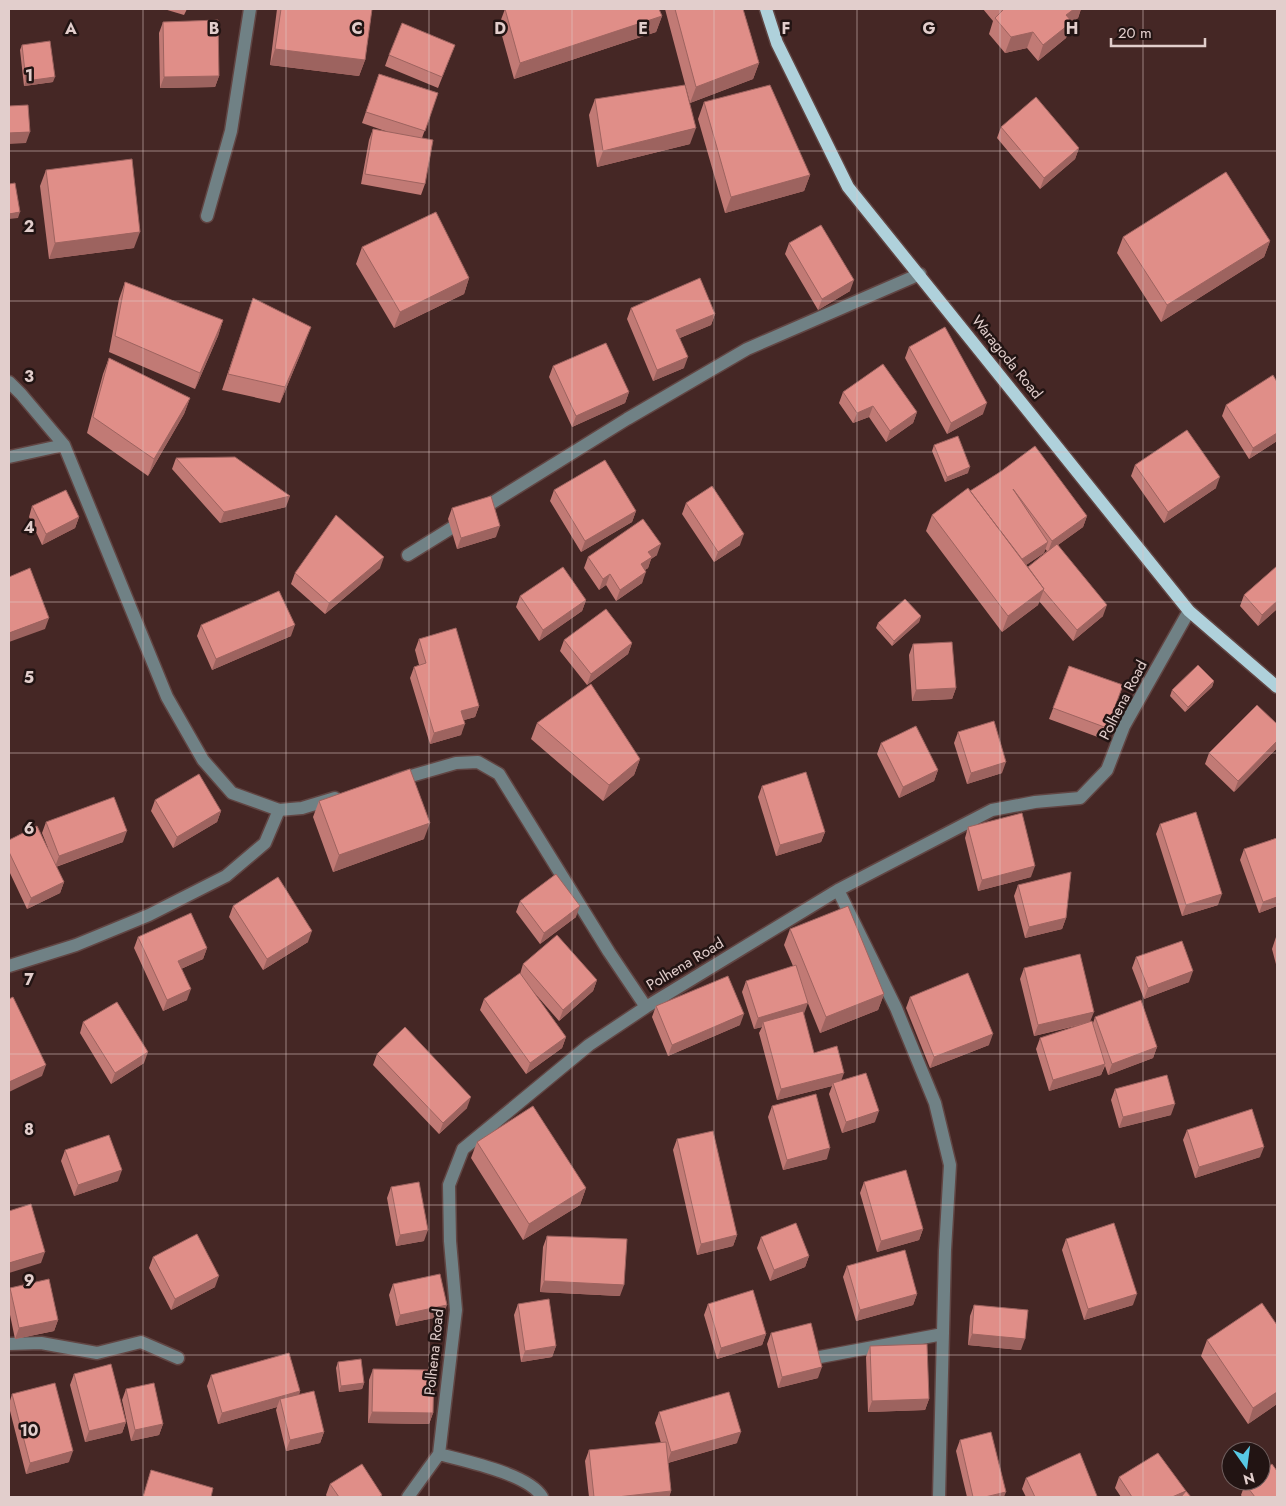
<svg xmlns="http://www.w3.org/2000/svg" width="1286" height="1506" viewBox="0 0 1286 1506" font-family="Jost,sans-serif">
<rect width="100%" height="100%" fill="#452725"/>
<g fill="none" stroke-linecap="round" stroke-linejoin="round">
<defs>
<path id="minor" d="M207,216l24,-85 19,-122
M9,382l12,12 43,51 103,252 36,63 29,33 47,17 23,-2 33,-10
M9,457l55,-12
M408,555l219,-136 120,-70 173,-75
M397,780l59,-17 22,-1 21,12 110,178 37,55
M838,890l58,118 39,95 15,62 -5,85 -6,247
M9,966l67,-21 73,-30 77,-39 39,-33 14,-33
M9,1344l32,-1 56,10 44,-11 37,16
M820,1357l123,-23
M439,1454c26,7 90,20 103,43
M408,1497l31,-43 17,-144 -6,-69 -1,-56 14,-36 126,-104 57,-38 192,-117 154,-80 43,-8 45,-4 27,-28 17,-44 65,-115"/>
<path id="major" d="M766,9l11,34 71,144 341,424 88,76"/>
</defs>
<!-- minor casing -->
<use href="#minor" stroke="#614543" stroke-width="15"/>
<!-- major casing -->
<use href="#major" stroke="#614543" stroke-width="15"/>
<!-- minor -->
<use href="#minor" stroke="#708185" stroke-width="12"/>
<!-- major -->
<use href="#major" stroke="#afd1db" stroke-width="12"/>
</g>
<!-- wall -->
<path fill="#c17a75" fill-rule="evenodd" d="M164,9h23l-3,6z
M277,9h95l-7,51 -6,16 -89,-11z
M505,9l157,7 -6,16 -142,47 -15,-54z
M665,9h78l16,54 -6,16 -63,24z
M983,9h98l-3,9 -7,5 -5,15 -28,23 -11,-13 -22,5 -16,-19 4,-13z
M163,22l56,54 -4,11 -55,1 -1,-55z
M22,45l31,37 -29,4 -4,-36z
M455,45l-17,43 -53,-22 4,-11z
M379,74l59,19 -16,45 3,46 -4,11 -60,-11 8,-44 4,-11 18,4 -29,-10z
M595,99l95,45 -93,23 -8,-52z
M704,102l106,73 -6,16 -79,22 -27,-94z
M1001,127l78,21 -4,11 -35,30 -43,-51z
M46,170l88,78 -85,11 -9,-73z
M1123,237l147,4 -6,16 -103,65 -44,-69z
M789,243l61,48 -32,19 -33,-56z
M362,247l107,31 -5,16 -70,34 -38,-64z
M125,282l98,38 -5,16 -23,53 -86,-37 10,-53z
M253,298l52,45 -25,60 -58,-13z
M631,308l84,6 -4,11 -31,13 4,30 -31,13 -26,-62z
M909,347l74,67 -36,20 -42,-76z
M109,358l81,40 -6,16 -36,62 -61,-43 16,-59z
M553,366l76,26 -4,11 -53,24 -23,-50z
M1277,382v59l-28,18 -27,-43 4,-11z
M843,392l74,20 -4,11 -27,19 -17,-25 -16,6 -14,-20z
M934,445l34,28 -23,9 -13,-31z
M176,458l110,49 -66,16 -48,-54z
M1135,465l81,23 -52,35 -33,-47z
M1000,472l87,44 -4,11 -25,18 45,71 -30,25 -34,-40 -1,4 -36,27 -76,-101 6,-16zM1045,549l2,2 -19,16 -2,-2 18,-12z
M554,490l82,21 -4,11 -51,30 -31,-51z
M686,503l54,42 -26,17 -32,-48z
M32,506l47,11 -4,11 -33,17 -13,-28z
M452,508l44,29 -39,12 -9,-30z
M657,555l-6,4 -3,9 -3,2 -3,13 -26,18 -10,-16 -7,5 -15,-22 4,-11z
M1277,566v43l-19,17 -18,-20 4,-11z
M380,568l-55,46 -34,-30 4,-11z
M520,596l66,4 -4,11 -43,30 -23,-34z
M921,616l-2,6 -27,24 -16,-18 2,-5z
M201,625l90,11 -79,34 -15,-34z
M419,639l60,67 -4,11 -11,3 -3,15 -31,9 -20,-66 4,-11 5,-2 -4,-15z
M564,640l68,3 -4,11 -41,31 -27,-34z
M913,644l43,44 -4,11 -40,2 -3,-46z
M1069,666l54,19 -20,54 -54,-20z
M1214,681l-2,6 -27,25 -15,-16 2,-6z
M537,723l103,36 -6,16 -31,26 -72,-62z
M1277,724v24l-43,44 -29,-28 4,-11z
M958,732l44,41 -35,11 -13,-41z
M881,743l57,27 -4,11 -35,17 -22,-44z
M762,786l63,46 -4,10 -45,14 -18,-59z
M155,800l66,11 -4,11 -44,26 -22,-37z
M319,801l105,38 -91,33 -20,-55z
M46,822l77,20 -67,25 8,15 -4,11 -33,16 -18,-38v-31l39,8 -6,-15z
M1160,824l58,81 -36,11 -26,-82z
M968,827l63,50 -53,14 -13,-53z
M1277,838v68l-18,7 -19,-53 4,-11z
M1018,885l48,33 -4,11 -37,9 -11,-42z
M520,901l56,16 -36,27 -24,-32z
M233,906l75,36 -45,28 -34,-53z
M790,929l94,65 -6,16 -58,23 -13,-32 -4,13 11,39 27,27 34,42 -33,11 -13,-39 3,-8 -55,14 -18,-67 3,-6 -8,2 -12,-37 4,-11 47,-15 -9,-21z
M1277,934v34l-5,-19z
M138,937l69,11 -4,11 -22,10 6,31 -24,11 -29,-63z
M1136,957l53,25 -45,17 -12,-31z
M523,964l74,16 -4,11 -34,30 -28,-32 35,48 -4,11 -36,26 -46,-64 4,-11 36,-25z
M1024,968l69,55 2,-6 62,30 -4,11 -45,17 -3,-9 -4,9 -52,16 -13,-42 4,-11 40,-13 -46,11 -14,-57z
M910,997l79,48 -59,23 -24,-60z
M656,1006l84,19 -72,31 -16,-39z
M83,1022l61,41 -33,21 -31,-51z
M377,1054l90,54 -28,26 -66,-69z
M1115,1089l56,26 -52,13 -8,-28z
M772,1106l55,53 -44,11 -15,-53z
M1187,1130l73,27 -65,21 -12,-38z
M677,1139l60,96 -4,11 -36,9 -24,-105z
M477,1142l109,46 -6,17 -57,35 -52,-82z
M65,1150l53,31 -44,15 -13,-35z
M864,1182l59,47 -4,11 -42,12 -17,-59z
M391,1187l33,54 -28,5 -9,-48z
M547,1236l73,60 -80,-4 3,-45z
M761,1237l48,19 -4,11 -35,14 -13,-33z
M1066,1239l67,66 -49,15 -22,-70z
M153,1257l62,30 -44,23 -22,-42z
M847,1266l70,28 -4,11 -57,16 -13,-44z
M393,1284l50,32 -47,10 -7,-31z
M10,1288l48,32 -4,11 -39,8 -6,-29v-18z
M518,1304l38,42 -4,11 -31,5 -7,-47z
M708,1304l58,30 -4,11 -45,14 -13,-44z
M974,1305l47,45 -53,-5 2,-29z
M771,1333l47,45 -40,10 -11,-44z
M1207,1340l70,64 -29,20 -47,-68z
M870,1346l59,53 -4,11 -57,2 -2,-55z
M338,1362l26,21 -2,6 -23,3 -3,-24z
M373,1369l60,44 -4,11 -61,-1 1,-43z
M74,1374l52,48 -4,11 -37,9 -15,-57z
M211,1375l89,16 -1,4 25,37 -4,11 -34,8 -10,-41 1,-3 -59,17 -11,-38z
M126,1389l37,35 -4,11 -28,6 -9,-41z
M12,1394l57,68 -43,12 -17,-67v-3z
M659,1412l78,31 -69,20 3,28 -2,6h-80l-4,-36 4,-11 72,-7 -6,-20z
M960,1440l44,57h-37l-11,-46z
M151,1470l60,27h-68z
M1119,1477l72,20h-70l-6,-9z
M1026,1478l71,18v1h-71l-4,-8z
M330,1484l52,11v2h-55l-1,-2z
M1245,1484l32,13h-35l-1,-2z"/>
<!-- shaded-wall -->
<path fill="#9d635f" d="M1074,9h7l-3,9 -7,5 -5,15 -28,23 5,-16 23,-30z
M662,16l-6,16 -142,47 6,-16z
M1033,32l-6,16 -22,5 6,-16z
M275,49l90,11 -6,16 -89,-11z
M759,63l-6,16 -63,24 6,-16z
M219,76l-4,11 -55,1 4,-11z
M55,77l-2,5 -29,4 2,-5z
M696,128l-6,16 -93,23 6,-16z
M30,132l-4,11 -17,1v-11z
M1079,148l-4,11 -35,30 4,-11z
M810,175l-6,16 -79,22 6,-16z
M20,212l-2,6 -9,1v-5z
M140,232l-6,16 -85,11 6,-16z
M1270,241l-6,16 -103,65 6,-17z
M469,278l-5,16 -70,34 6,-16z
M854,280l-4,11 -32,19 4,-11z
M715,314l-4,11 -39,16 4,-11z
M223,320l-5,16 -23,53 5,-16z
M311,327l-6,16 -25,60 5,-16z
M688,357l-4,11 -31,13 4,-11z
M629,392l-4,11 -53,24 4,-11z
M190,398l-6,16 -36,62 6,-17z
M987,403l-4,11 -36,20 4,-11z
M873,406l-4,11 -16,6 4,-10z
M917,412l-4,11 -27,19 4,-11z
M1277,433v8l-28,18 4,-11z
M970,467l-2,6 -23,9 2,-5z
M1220,477l-4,11 -52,35 4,-11z
M290,496l-4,11 -66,16 4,-11z
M636,511l-4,11 -51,30 4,-11z
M1087,516l-4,11 -35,25 4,-11z
M79,517l-4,11 -33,17 4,-11z
M500,526l-4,11 -39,12 4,-11z
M744,534l-4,11 -26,17 4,-10z
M1048,542l-4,11 -30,20 4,-11z
M661,544l-4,11 -6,4 -3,9 -11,7 4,-11 7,-12z
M384,557l-4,11 -55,46 4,-11z
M646,572l-4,11 -26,18 4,-11z
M610,574l-4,11 -7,5 4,-11z
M1044,589l-6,16 -36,27 6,-16z
M586,600l-4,11 -43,30 4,-11z
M1277,601v8l-19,17 4,-11z
M1107,605l-4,11 -30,25 4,-11z
M921,616l-2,6 -27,24 2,-5z
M49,618l-4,11 -36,13v-9z
M295,625l-4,11 -79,34 4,-11z
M632,643l-4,11 -41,31 4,-11z
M1214,681l-2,6 -27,25 3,-5z
M956,688l-4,11 -40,2 4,-11z
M479,706l-4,11 -18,5 4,-11z
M465,724l-4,11 -31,9 4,-11z
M1277,741v7l-43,44 4,-11z
M640,759l-6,16 -31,26 6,-16z
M1006,762l-4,11 -35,11 4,-11z
M938,770l-4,11 -35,17 4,-11z
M221,811l-4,11 -44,26 4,-11z
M430,823l-6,16 -91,33 6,-17z
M127,831l-4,11 -68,25 4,-11z
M825,832l-4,10 -45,14 4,-11z
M1035,866l-4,11 -53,14 4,-11z
M64,882l-4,11 -33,16 4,-11z
M1222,894l-4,11 -36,11 4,-11z
M1277,897v9l-18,7 4,-11z
M580,906l-4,11 -36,27 4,-11z
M1066,918l-4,11 -37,9 4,-11z
M312,931l-4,11 -45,28 4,-11z
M207,948l-4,11 -29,13 4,-11z
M1193,971l-4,11 -45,17 4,-11z
M597,980l-4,11 -34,30 4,-11z
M191,989l-4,11 -24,11 4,-11z
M884,994l-6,16 -58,23 6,-16z
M808,1003l-4,11 -41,8 -1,5 -8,2 4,-11z
M1094,1012l-4,10 -56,14 4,-11z
M744,1014l-4,11 -72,31 4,-11z
M993,1034l-4,11 -59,23 4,-11z
M566,1037l-4,11 -36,26 4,-11z
M1157,1047l-4,11 -45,17 4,-11z
M148,1052l-4,11 -33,21 4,-11z
M1105,1064l-4,11 -52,16 4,-11z
M46,1065l-4,11 -33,16v-10z
M844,1073l-4,11 -7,-1 -1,3 -55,14 4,-11z
M471,1097l-4,11 -28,26 4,-11z
M1175,1104l-4,11 -52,13 4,-11z
M879,1111l-4,11 -33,11 4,-11z
M1264,1147l-4,10 -65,21 4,-11z
M830,1148l-3,11 -44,11 4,-10z
M122,1170l-4,11 -44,15 4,-11z
M586,1188l-6,17 -57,35 6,-16z
M923,1229l-4,11 -42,12 4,-11z
M428,1230l-4,11 -28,5 4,-11z
M737,1235l-4,11 -36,9 4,-11z
M45,1252l-4,11 -32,10v-10z
M809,1256l-4,11 -35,14 4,-11z
M219,1276l-4,11 -44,23 4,-11z
M544,1281l80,4 -4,11 -80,-4z
M917,1294l-4,11 -57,16 4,-11z
M1137,1294l-4,11 -49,15 4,-11z
M447,1305l-4,11 -47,10 4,-11z
M58,1320l-4,11 -39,8 4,-11z
M766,1334l-4,11 -45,14 4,-11z
M972,1334l53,5 -4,11 -53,-5z
M556,1346l-4,11 -31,5 4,-11z
M822,1367l-4,11 -40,10 4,-11z
M364,1383l-2,6 -23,3 2,-6z
M300,1391l-4,11 -16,-3 -3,8 -59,17 4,-11z
M1277,1392v12l-29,20 5,-16z
M929,1399l-4,11 -57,2 4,-11z
M372,1412l61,1 -4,11 -61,-1z
M126,1422l-4,11 -37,9 4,-11z
M163,1424l-4,11 -28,6 4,-11z
M324,1432l-4,11 -34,8 4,-11z
M741,1432l-4,11 -70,20 4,-11z
M73,1451l-4,11 -43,12 4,-11z
M671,1491l-2,6h-52z
M1186,1491l-3,6h-11z
M1006,1492l-2,5h-19z"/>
<!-- building -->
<path fill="#e08e88" stroke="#9d635f" d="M281,9h91l-7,51 -90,-11z
M505,9h154l3,7 -142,47z
M675,9h68l16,54 -63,24z
M1002,9h72l-8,6 6,7 -29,23 -10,-13 -22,5 -16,-19 8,-8z
M218,20l1,56 -55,1 -1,-55z
M402,23l53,22 -13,32 -53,-22z
M50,41l5,36 -29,4 -4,-36z
M379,74l59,19 -13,38 -59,-19z
M685,85l11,43 -93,23 -8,-52z
M770,85l40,90 -79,22 -27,-95z
M1036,97l43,51 -35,30 -43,-51z
M28,105l2,27 -21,1v-27z
M373,129l60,11 -8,44 -60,-10z
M132,159l8,73 -85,11 -9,-73z
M1226,172l44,69 -103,64 -44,-68z
M15,183l5,29 -11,2v-30z
M436,212l33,66 -69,34 -38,-65z
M821,225l33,55 -32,19 -33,-56z
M700,278l15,36 -39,16 12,27 -31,13 -26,-62z
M125,282l98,38 -23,53 -85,-37z
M253,298l58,29 -26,60 -57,-13z
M945,327l42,76 -36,20 -42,-76z
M606,343l23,49 -53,24 -23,-50z
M109,358l81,40 -36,61 -61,-42z
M883,364l34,48 -27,19 -17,-25 -16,7 -14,-21z
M1273,375l4,7v51l-24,15 -27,-43z
M1187,430l33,47 -52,35 -33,-47z
M958,436l12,31 -23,10 -13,-32z
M1035,446l52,70 -35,25 -39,-52 35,53 -26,17 -52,-68 30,-19z
M235,457l55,39 -66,16 -48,-54z
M605,460l31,51 -51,30 -31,-51z
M712,486l32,48 -26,18 -32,-49z
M968,488l76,101 -36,27 -76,-101z
M66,490l13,27 -33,17 -14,-28z
M491,496l9,30 -39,12 -9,-30z
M336,515l48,42 -55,46 -34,-30z
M643,519l18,25 -13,8 4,5 -11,7 5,8 -26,18 -10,-16 -7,5 -15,-22z
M1057,544l50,61 -30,25 -34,-40 1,-1 -16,-22z
M1277,566v35l-15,14 -18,-20z
M563,567l23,33 -43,30 -23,-34z
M30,568l19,50 -40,15v-56z
M279,591l16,34 -79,34 -15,-34z
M905,599l16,17 -27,25 -16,-18z
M606,609l26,34 -41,31 -27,-34z
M456,628l23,78 -18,5 4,13 -31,9 -20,-66 12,-4 -7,-24z
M952,642l4,46 -40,2 -3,-46z
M1198,665l16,16 -26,26 -16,-17z
M1069,666l54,19 -16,43 -54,-20z
M591,684l49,75 -31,26 -72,-62z
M1257,705l20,19v17l-39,40 -29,-28z
M994,721l12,41 -35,11 -13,-41z
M916,726l22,44 -35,17 -22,-44z
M410,769l20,54 -91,32 -20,-54z
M806,772l19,60 -45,13 -18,-59z
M199,774l22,37 -44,26 -22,-37z
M114,797l13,34 -68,25 -13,-34z
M1196,812l26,82 -36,11 -26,-81z
M1022,813l13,53 -53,14 -14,-53z
M37,826l27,56 -33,16 -22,-46v-12z
M1277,838v59l-14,5 -19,-53z
M1071,872l-5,46 -37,9 -11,-42z
M556,874l24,32 -36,27 -24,-32z
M278,877l34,54 -45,28 -34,-53z
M848,906l36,88 -58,23 -36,-88z
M191,913l16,35 -29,13 13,28 -24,11 -29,-63z
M557,935l40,45 -34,30 -40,-46z
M1182,941l11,30 -45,17 -12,-31z
M1080,954l14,58 -56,13 -14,-57z
M796,965l12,38 -50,15 -12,-37z
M520,973l46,64 -36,26 -46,-64z
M968,973l25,61 -59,23 -24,-60z
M728,976l16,38 -72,31 -16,-39z
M13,997l33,68 -37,17v-83z
M1141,1000l16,47 -45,17 -17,-47z
M117,1002l31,50 -33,21 -32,-51z
M803,1011l11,42 23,-7 7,27 -63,16 -18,-67z
M1092,1021l13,43 -52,16 -13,-42z
M405,1027l66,70 -28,26 -66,-69z
M866,1073l13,38 -33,11 -13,-39z
M1167,1075l8,29 -52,13 -8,-28z
M816,1094l14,54 -43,12 -15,-54z
M533,1106l53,82 -57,36 -52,-82z
M1252,1109l12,38 -65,20 -12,-37z
M713,1131l24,104 -36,9 -24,-105z
M109,1135l13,35 -44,15 -13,-35z
M906,1170l17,59 -42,12 -17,-59z
M419,1182l9,48 -28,5 -9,-48z
M31,1204l14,48 -36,11v-52z
M796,1223l13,33 -35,14 -13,-33z
M1114,1223l23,71 -49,15 -22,-70z
M197,1234l22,42 -44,23 -22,-42z
M547,1236l80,3 -3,46 -80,-4z
M905,1250l12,44 -57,16 -13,-44z
M440,1274l7,31 -47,10 -7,-31z
M49,1279l9,41 -39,8 -9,-40z
M753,1290l13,44 -45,14 -13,-44z
M549,1299l7,47 -31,5 -7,-47z
M1262,1303l15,22v67l-24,16 -46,-68z
M974,1305l54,5 -3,29 -53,-5z
M811,1323l11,44 -40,10 -11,-44z
M927,1344l2,55 -57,2 -2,-55z
M289,1353l11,38 -78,22 -11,-38z
M361,1359l3,24 -23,3 -3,-24z
M111,1364l15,58 -37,9 -15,-57z
M373,1369l61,1 -1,43 -61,-1z
M55,1383l18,68 -43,12 -18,-69z
M154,1383l9,41 -28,6 -9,-41z
M314,1391l10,41 -34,8 -10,-41z
M729,1392l12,40 -70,20 -12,-40z
M991,1432l15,60 -21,5h-12l-13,-57z
M666,1442l5,49 -54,6h-23l-5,-47z
M1080,1453l17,43 -3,1h-59l-9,-19z
M1158,1453l28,38 -14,6h-40l-13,-20z
M362,1464l20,31 -3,2h-40l-9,-13z
M1272,1464l5,7v26h-22l-10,-13 4,-3h12v-9z
M151,1470l62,18 -2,9h-68z
M1186,1491l5,6h-10z"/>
<!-- grid -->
<path fill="none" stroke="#e2cecc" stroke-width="1" stroke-opacity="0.55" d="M143,9v1488M286,9v1488M429,9v1488M572,9v1488M714,9v1488M857,9v1488M1000,9v1488M1143,9v1488M9,151h1268M9,301h1268M9,452h1268M9,602h1268M9,753h1268M9,904h1268M9,1054h1268M9,1205h1268M9,1355h1268"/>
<g text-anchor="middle" stroke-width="5" stroke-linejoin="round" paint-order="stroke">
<!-- street labels -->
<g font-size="15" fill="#e2cecc" stroke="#221413">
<text transform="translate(1007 357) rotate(51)" y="5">Waragoda Road</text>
<text transform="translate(1123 700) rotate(-63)" y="5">Polhena Road</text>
<text transform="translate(685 964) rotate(-31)" y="5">Polhena Road</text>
<text transform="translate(434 1352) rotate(-84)" y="5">Polhena Road</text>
</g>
</g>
<g font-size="16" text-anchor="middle" font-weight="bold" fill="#e2cecc" stroke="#221413" stroke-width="5" stroke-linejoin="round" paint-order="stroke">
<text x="71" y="34">A</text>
<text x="214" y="34">B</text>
<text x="357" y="34">C</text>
<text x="500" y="34">D</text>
<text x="643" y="34">E</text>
<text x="786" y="34">F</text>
<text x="929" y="34">G</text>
<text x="1072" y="34">H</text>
<text x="29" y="81">1</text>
<text x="29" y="232">2</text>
<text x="29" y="382">3</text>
<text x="29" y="533">4</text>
<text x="29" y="683">5</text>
<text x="29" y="834">6</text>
<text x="29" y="985">7</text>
<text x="29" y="1135">8</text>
<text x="29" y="1286">9</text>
<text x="29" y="1436">10</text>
</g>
<!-- border -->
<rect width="1286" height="1506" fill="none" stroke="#e2cecc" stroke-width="20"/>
<!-- north arrow -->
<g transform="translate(1246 1466) rotate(166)"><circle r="24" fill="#221413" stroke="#6f5e5d"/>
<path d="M0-4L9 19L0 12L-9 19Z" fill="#58c9e4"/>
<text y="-8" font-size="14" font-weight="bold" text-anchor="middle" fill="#e2cecc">N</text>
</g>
<!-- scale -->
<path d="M1111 38v8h94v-8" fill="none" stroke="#e2cecc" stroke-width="2.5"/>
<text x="1118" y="38" font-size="15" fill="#e2cecc" stroke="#221413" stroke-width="4" paint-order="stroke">20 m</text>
</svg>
